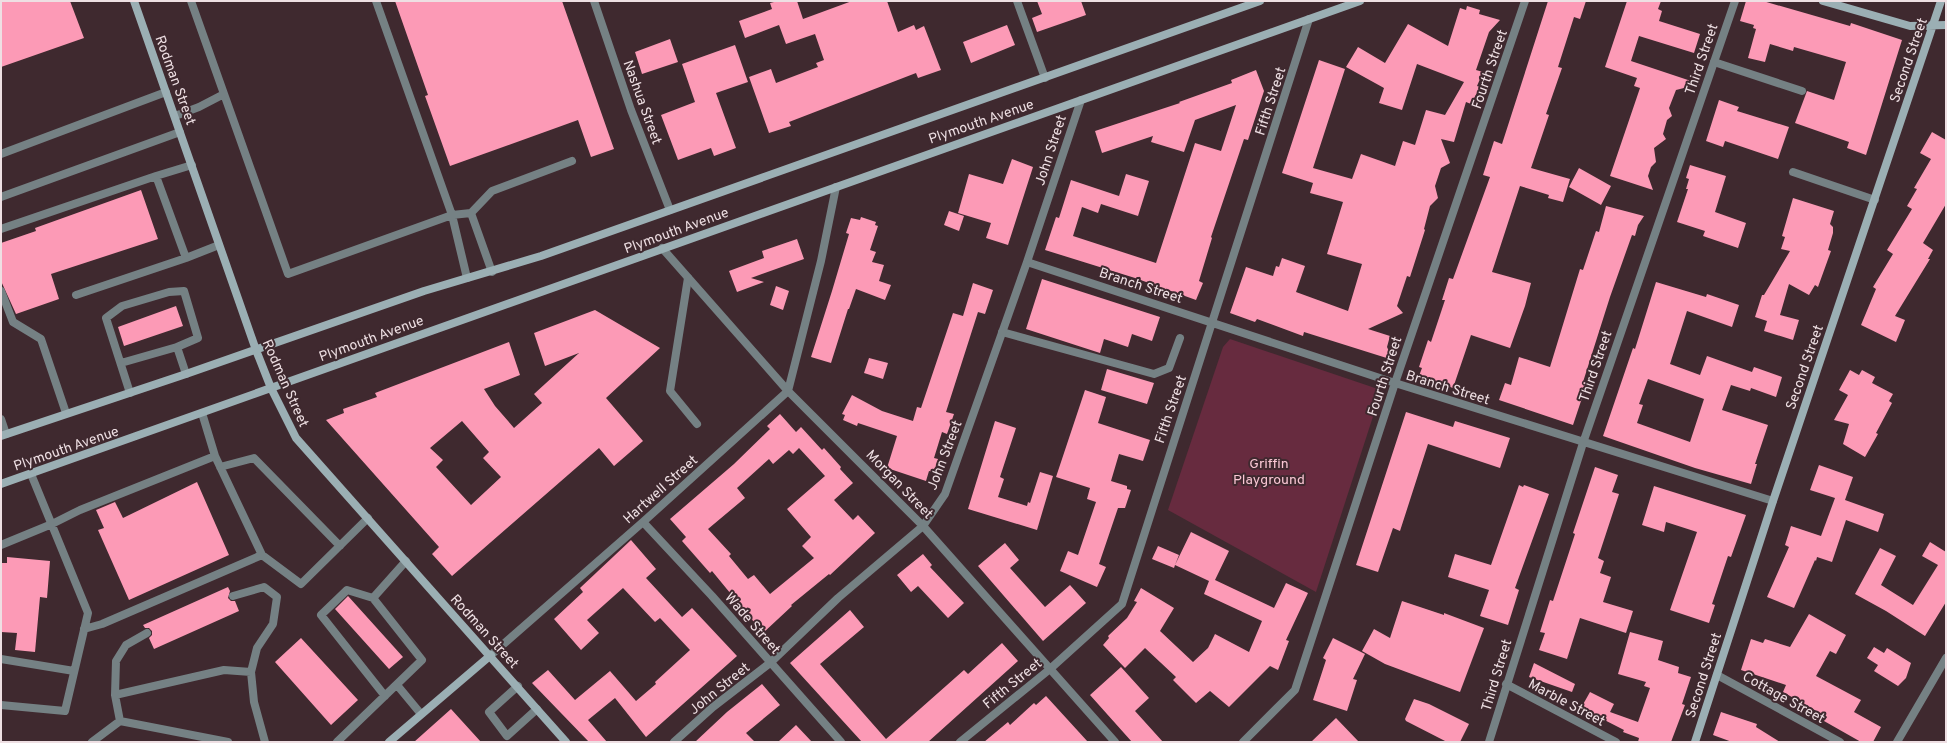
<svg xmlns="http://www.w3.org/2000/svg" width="1947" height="743" viewBox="0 0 1947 743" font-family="Overpass,sans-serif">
<rect width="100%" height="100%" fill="#3f292f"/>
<!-- green -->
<path fill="#672b3f" d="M1230,339l148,50 2,6 -64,197 -148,-82 55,-163z"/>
<!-- building -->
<path fill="#fc9ab6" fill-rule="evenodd" d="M1,1h69l14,37 -83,29z
M395,1h167l52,148 -23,8 -13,-37 -128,46 -25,-70 3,-1z
M778,1h19l6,18 49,-18h35l11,31 16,-7 2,5 8,-4 17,44 -23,8 -2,-5 -127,49 2,4 -22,7 -20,-56 22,-8 5,14 42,-16 -2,-4 8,-3 -9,-26 -29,10 -7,-19 -34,13 -6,-17 33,-12 -2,-6z
M1037,1h44l5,14 -49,17 -5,-14 10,-4z
M1548,1h38l-6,18 -6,-2 -16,50 4,1 -16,46 3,1 -18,53 39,11 -7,23 -15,-4 1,-3 -29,-9 -28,86 39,11 -6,23 -15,42 -39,-13 -18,53 -34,-12 3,-8 -3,-1 9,-27 3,2 14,-42h-3l7,-22 4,1 37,-102 -7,-2 11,-34 8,3z
M1627,1h34l-3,8 4,2 -3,10 41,13 -6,19 -55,-17 -8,25 69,23 -24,6 -7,18 3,8 -5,4 -4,14 3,5 -12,9 2,14 -5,5 -3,9 5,14 -43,-14 30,-88 -6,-2 3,-8 -32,-11z
M1746,1h17l87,25 1,-3 51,17 -36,115 -19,-7 2,-6 -54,-19 12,-32 27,9 12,-38 -52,-15 -1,4 -23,-7 -5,18 -17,-4 8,-29 -3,-1 1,-3 -14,-4z
M1467,6l13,4 -1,4 21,6 -11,12 -13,38 7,2 -6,14 3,1 -9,17 -5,-2 -12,40 -13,-3 9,24 -9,5 -6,18 3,12 -8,8 -6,23 1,1 -15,47 -3,-1 -10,30 6,7 -35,16 22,7 -3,11 6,13 -89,-28 -1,4 -46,-17 -2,3 -25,-9 16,-46 27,9 3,-10 3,1 3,-9 23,8 -9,26 52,19 14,-47 -35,-10 16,-52 -33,-9 3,-10 -31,-10 37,-113 26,9 -32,99 39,11 9,-25 34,12 8,-25 12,4 11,-35 19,5 19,-33 -47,-18 -15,46 -23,-7 5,-15 -38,-21 12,-20 27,16 23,-39 40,22 12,-38 6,2z
M1007,25l8,20 -44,18 -8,-21z
M670,39l8,23 -36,12 -7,-22z
M735,45l13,37 -32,11 20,55 -22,8 -3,-8 -33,12 -17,-45 34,-13 -13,-38z
M1256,70l8,21 -16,49 -4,-1 -33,98 1,1 -13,43 4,2 -7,17 -61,-22 -90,-28 11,-33 3,1 12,-38 48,16 7,-22 23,7 -11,35 -37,-12 -3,9 -16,-6 -9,29 83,27 39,-120 26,8 15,-46 -41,15 -11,32 -33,-10 2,-6 -51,17 -7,-22 85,-28 -1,-1 53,-19 -1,-3z
M1719,100l20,7 -2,4 52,16 -11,32 -53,-18 -2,6 -17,-6z
M1932,132l14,8v64l-23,39 10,7 -5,9h2l-35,57 10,4 -9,22 -35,-17 15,-36 -3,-2 20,-33 -6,-4 25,-41 -5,-3 10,-17 -3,-1 17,-29 -11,-6z
M1012,159l21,8 -25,78 -22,-7 5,-15 -33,-10 11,-39 34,10z
M1690,165l36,11 -11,36 31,11 -8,25 -35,-12 2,-5 -28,-9 11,-33h-2l3,-10 -3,-1z
M1579,168l32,18 -10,19 -32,-18z
M141,190l17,49 -107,35 8,25 -43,15 -15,-33v-38l35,-12 -1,-3z
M1793,198l41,13 -4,13 3,3v6l-5,17 3,1 -13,36 -3,-2 -6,10 -20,-11 -9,31 19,5 -6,20 -29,-9 3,-10 -12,-4 7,-22h2l26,-44 -9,-2 4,-12 -3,-1z
M1606,206l38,10 -6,9 -3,11 -3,-1 -22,62 -27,85 4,1 -14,42 -74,-25 6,-17 6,2 8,-28 31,10 30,-98 3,1 13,-39 3,1z
M949,211l15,5 -5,15 -15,-6z
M861,217l15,5 -1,3 3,1 -8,24 6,2 -4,10 12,3 -5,16 12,4 -6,15 -29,-11 -7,20h-1l-17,54 -20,-6 21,-66 17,-57 -3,-1 5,-15 9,2z
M797,239l7,20 -53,19 13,4 -27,10 -8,-21 35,-13 -2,-7z
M1042,279l118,38 -8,24 -20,-7 -4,13 -24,-8 -4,14 -74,-24z
M1656,282l50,15 1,-3 32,11 -7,22 -45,-16 -17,53 30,11 7,-19 45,16 2,-5 28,10 -6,20 -25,-9 -1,3 -19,-6 -9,25 46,15 -13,39h2l-6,20 -56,-16 -92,-32 30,-88 2,1zM1648,379l56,20 -14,43 -53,-19 6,-18 -4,-1z
M973,283l20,7 -8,24 -7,-2 -32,100 8,2 -7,20 -5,-2 -8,26 4,1 -4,13 -5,-1 -3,10 -39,-13 10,-32 -39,-13 -1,3 -14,-6 2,-5 -3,-1 10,-19 30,16 31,10 4,-14 4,1 32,-95 10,3z
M776,286l13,5 -6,19 -13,-5z
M176,306l7,20 -59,20 -6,-19z
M595,310l65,38 -54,50 37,43 -29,25 -15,-18 -147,128 -20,-22 7,-7 -113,-127 18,-7 -1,-4 34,-12 -2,-4 134,-51 11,33 -36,14 11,17 19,22 28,-25 -8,-9 45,-41 -34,13 -11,-33zM462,421l27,31 -6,6 18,19 -30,28 -35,-38 7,-7 -13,-12z
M869,358l19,5 -5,16 -19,-6z
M1107,369l47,14 -7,21 -46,-14z
M1850,370l9,5 3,-5 13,7 -3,6 21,11 -4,7 3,2 -16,30 2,1 -13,23 -22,-13 6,-20 -15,-4 14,-25 -9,-5z
M1085,390l21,7 -8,26 52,17 -7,21 -24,-7 -8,27 16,5v3l4,1 -6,18h-7l-19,56 7,3 -9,20 -37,-16 8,-20 10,4 18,-53 -9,-3 3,-11 -34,-11z
M1406,412l47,15 2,-6 55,17 -10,30 -72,-24 -28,87 -7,-3 -15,44 -22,-7z
M780,414l16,18 5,-5 21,23 2,-2 17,19 -1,2 13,14 -19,17 19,20 5,-5 17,18 -45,42 -1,-1 -38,31 1,1 -29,27 -51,-62 -2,2 -28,-32 4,-4 -16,-18 64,-55 36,-35 -3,-3zM799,448l26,28 -38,33 24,28 -9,9 12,12 -44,36 -16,-19 -6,4 -19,-23 2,-2 -23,-25 37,-31 -8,-10 32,-29 4,5 16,-14 4,4z
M995,421l21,7 -16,49 4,2 -6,18 29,9 1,-4 2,1 10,-31 13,4 -16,54 -69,-21z
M1819,465l34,12 -8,23 39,14 -6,18 -32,-12 -14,42 -15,-5 -1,4 -1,-1 -21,48 -27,-11 22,-50 -4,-2 6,-19 30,10 14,-38 -25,-8z
M1595,467l23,8 -6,17 7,2 -21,64 6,3 -4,12 11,4 -8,25 30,9 -7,22 -46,-15 -13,41 -28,-9 6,-17 -5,-1 10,-32 3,1 22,-67 -2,-1z
M197,482l32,73 -100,45 -31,-70 6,-2 -8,-18 19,-8 8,16z
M1519,485l4,2 1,-2 25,9 -34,94 4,2 -11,35 -28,-9 9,-26 -41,-13 7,-23 36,11z
M1654,486l92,29 -15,42 -3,-1 -16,48 3,1 -6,18 -39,-13 27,-78 -31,-10 -2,10 -22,-7z
M1191,532l38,19 -14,29 59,28 12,-25 22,10 -22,47 3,1 -11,29 -8,-4 -41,41 -19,-16 -14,12 -23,-23 3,-3 -31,-29 -20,20 -22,-23 6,-7 -1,-2 19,-18 10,-16 -3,-1 7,-13 33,20 -14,23 33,31 15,-14 7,-14 34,18 13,-31 -58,-27 5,-13 -34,-16 -1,3 -22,-9 6,-13 21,9 -4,10z
M631,540l25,29 -10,9 36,39 10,-9 45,48 -91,81 -31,-39 -27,22 19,22h-18l-57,-59 16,-13 27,30 35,-29 26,30 20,-17 -1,-2 35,-32 -30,-32 -5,4 -32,-34 -36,32 12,13 -18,17 -27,-31 29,-27 -3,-4z
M1930,542l16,10v50l-21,34 -39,-25 -31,-17 25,-46 16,8 -15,29 32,20 25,-40 -16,-9z
M1005,543l14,17 -9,8 35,39 25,-22 16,18 -43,38 -65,-75z
M923,554l9,11 -2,2 34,36 -16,15 -30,-32 -7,6 -14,-17z
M7,557l43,4 -3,37 -7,-1 -5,55 -20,-2 2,-17 -16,-1v-69h6z
M228,587l2,4 -2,7 3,3h4l4,10 -85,38 -5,-11 3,-3v-4l-3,-3h-4l-2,-3z
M348,596l55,61 -14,12 -54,-60z
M1402,601l42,14v-2l40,15 -24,64 -75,-28 -23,-13 12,-22 16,9z
M850,610l14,17 -44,37 66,75 78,-69 4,4 34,-31 16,18 -90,81h-66l-72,-79z
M1809,614l37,21 -10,19 -6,-3 -14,25 45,24 -7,12 27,15 -8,15h-12l-37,-21 3,-4 -44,-25 3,-7 -45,-15 10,-31 12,4 2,-4 25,8z
M1630,632l33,9 -5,19 21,7 -1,6 13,4 -9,27 3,1 -14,37h-33l1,-4 -16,-6 1,-2 -43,-22 9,-16 24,12 -4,8 28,10 12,-34 -6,-2 2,-4 -28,-8z
M301,638l57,62 -27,25 -56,-63z
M1333,638l32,16 -12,25 4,1 -10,31 -34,-11 13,-40 -3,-2z
M1874,647l10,6 3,-5 24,15 -5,15 -8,8 -24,-15 4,-6 -11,-7z
M1534,663l41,21 -3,8 -43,-15z
M1121,667l28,31 -14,13 28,31h-31l-42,-47z
M762,684l18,21 -34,28 9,9h-60l32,-30z
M1046,696l42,46h-104l24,-20 2,3 24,-22 2,2z
M1414,699l15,5 40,20 -9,18h-13l-41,-21 -1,-2z
M451,709l30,33h-67z
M1721,712l36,12 -1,3 24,15h-48l-19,-7z
M1336,718l23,24h-48z
M796,725l16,17h-34z"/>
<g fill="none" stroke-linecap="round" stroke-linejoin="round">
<!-- lane -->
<path stroke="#758184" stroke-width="8" d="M191,1l97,273 164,-59 19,-2
M376,1l76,214 15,63
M1714,62l88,29
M175,116l24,-9 25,-13
M1,154l165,-62
M1793,172l82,28
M156,176l36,-11
M1,197l179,-65
M1,229l155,-53 30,82
M492,272l-21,-59 21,-22 80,-30
M688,278l-18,113 27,33
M1,291l12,31 28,17 25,74
M76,295l110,-37 33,-13
M1002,332l152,42 15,-6 11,-30
M121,363l56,-16
M130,393l-24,-75 16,-12 47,-14 15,-1 14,47 -21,9 9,27
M1,419l5,15
M215,456l47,99 39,29 67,-66
M220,467l34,-9 86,88
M1,545l51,-21 28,-14 135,-54 -13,-43
M233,596l31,-9 13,10 -4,27 -16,24 -6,24 3,30 11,40
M373,598l-26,-8 -26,25 64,81
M84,629l18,-5 160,-69
M1,659l73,12
M397,685l24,29
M518,686l-29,26 18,24 30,-27
M115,695l1,-34 10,-16 21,-12
M1,705l64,6 23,-98 -57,-139
M92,742l28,-21
M228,742l-108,-21 -5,-26 109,-25 27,2
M337,742l85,-82 -49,-62 33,-37"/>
<!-- street -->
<path stroke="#758184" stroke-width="8" d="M594,1l37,109 39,100
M1017,1l28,77
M662,248l126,143 135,135 192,216
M1027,262l368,121 378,118
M643,522l69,74 129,146
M491,655l152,-133 145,-131 33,-130 15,-74
M1717,675l123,67
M1506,684l110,58
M674,742l39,-35 57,-44 68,-65 85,-72 22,-32 82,-232 54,-162
M960,742l90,-73 72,-65 187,-585
M1243,742l52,-52 100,-307 130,-382
M1489,742l94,-299 152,-442
M1897,742l49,-84"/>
<!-- secondary -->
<path stroke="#9bafb4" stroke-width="8" d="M134,1l122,349 15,38 25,50 270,304
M1823,1l87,25 36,-1
M1,436l185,-62 238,-83 117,-35 719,-255
M1,484l1359,-483
M389,742l102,-87
M1695,742l78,-241 168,-500"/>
</g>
<g text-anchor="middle" stroke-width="4" stroke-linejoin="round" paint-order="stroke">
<!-- street labels -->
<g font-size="14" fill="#eedfe3" stroke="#3f292f">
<text transform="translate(1701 59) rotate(-71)" y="5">Third Street</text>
<text transform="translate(1908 60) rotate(-71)" y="5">Second Street</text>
<text transform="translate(1489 69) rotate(-71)" y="5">Fourth Street</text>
<text transform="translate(176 80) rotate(70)" y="5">Rodman Street</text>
<text transform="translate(1270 101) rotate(-72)" y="5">Fifth Street</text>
<text transform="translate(643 102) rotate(70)" y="5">Nashua Street</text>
<text transform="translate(981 121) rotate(-19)" y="5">Plymouth Avenue</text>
<text transform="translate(1050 150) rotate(-72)" y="5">John Street</text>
<text transform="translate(676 230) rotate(-20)" y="5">Plymouth Avenue</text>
<text transform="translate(1141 285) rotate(18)" y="5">Branch Street</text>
<text transform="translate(371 338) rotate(-20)" y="5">Plymouth Avenue</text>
<text transform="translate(1595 366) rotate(-71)" y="5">Third Street</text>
<text transform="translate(1804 367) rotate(-71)" y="5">Second Street</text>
<text transform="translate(1384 376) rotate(-72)" y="5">Fourth Street</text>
<text transform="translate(286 383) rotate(66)" y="5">Rodman Street</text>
<text transform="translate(1448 387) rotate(17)" y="5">Branch Street</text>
<text transform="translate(1170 409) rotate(-71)" y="5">Fifth Street</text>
<text transform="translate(66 448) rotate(-19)" y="5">Plymouth Avenue</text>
<text transform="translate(944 455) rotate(-69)" y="5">John Street</text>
<text transform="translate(900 484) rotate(46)" y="5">Morgan Street</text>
<text transform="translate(660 489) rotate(-42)" y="5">Hartwell Street</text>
<text transform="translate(753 623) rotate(49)" y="5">Wade Street</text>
<text transform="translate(485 631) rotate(48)" y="5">Rodman Street</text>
<text transform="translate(1496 675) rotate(-73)" y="5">Third Street</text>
<text transform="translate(1703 675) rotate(-72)" y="5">Second Street</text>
<text transform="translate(1012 683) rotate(-39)" y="5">Fifth Street</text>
<text transform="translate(719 688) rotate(-39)" y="5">John Street</text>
<text transform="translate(1784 697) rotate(29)" y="5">Cottage Street</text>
<text transform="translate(1567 702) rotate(28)" y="5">Marble Street</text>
</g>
<!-- park labels -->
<g font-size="14" fill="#fac7d4" stroke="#3f292f">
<text x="1269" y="468">Griffin<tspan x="1269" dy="16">Playground</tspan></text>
</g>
</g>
<!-- border -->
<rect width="1947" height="743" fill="none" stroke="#eedfe3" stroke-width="4"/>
</svg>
